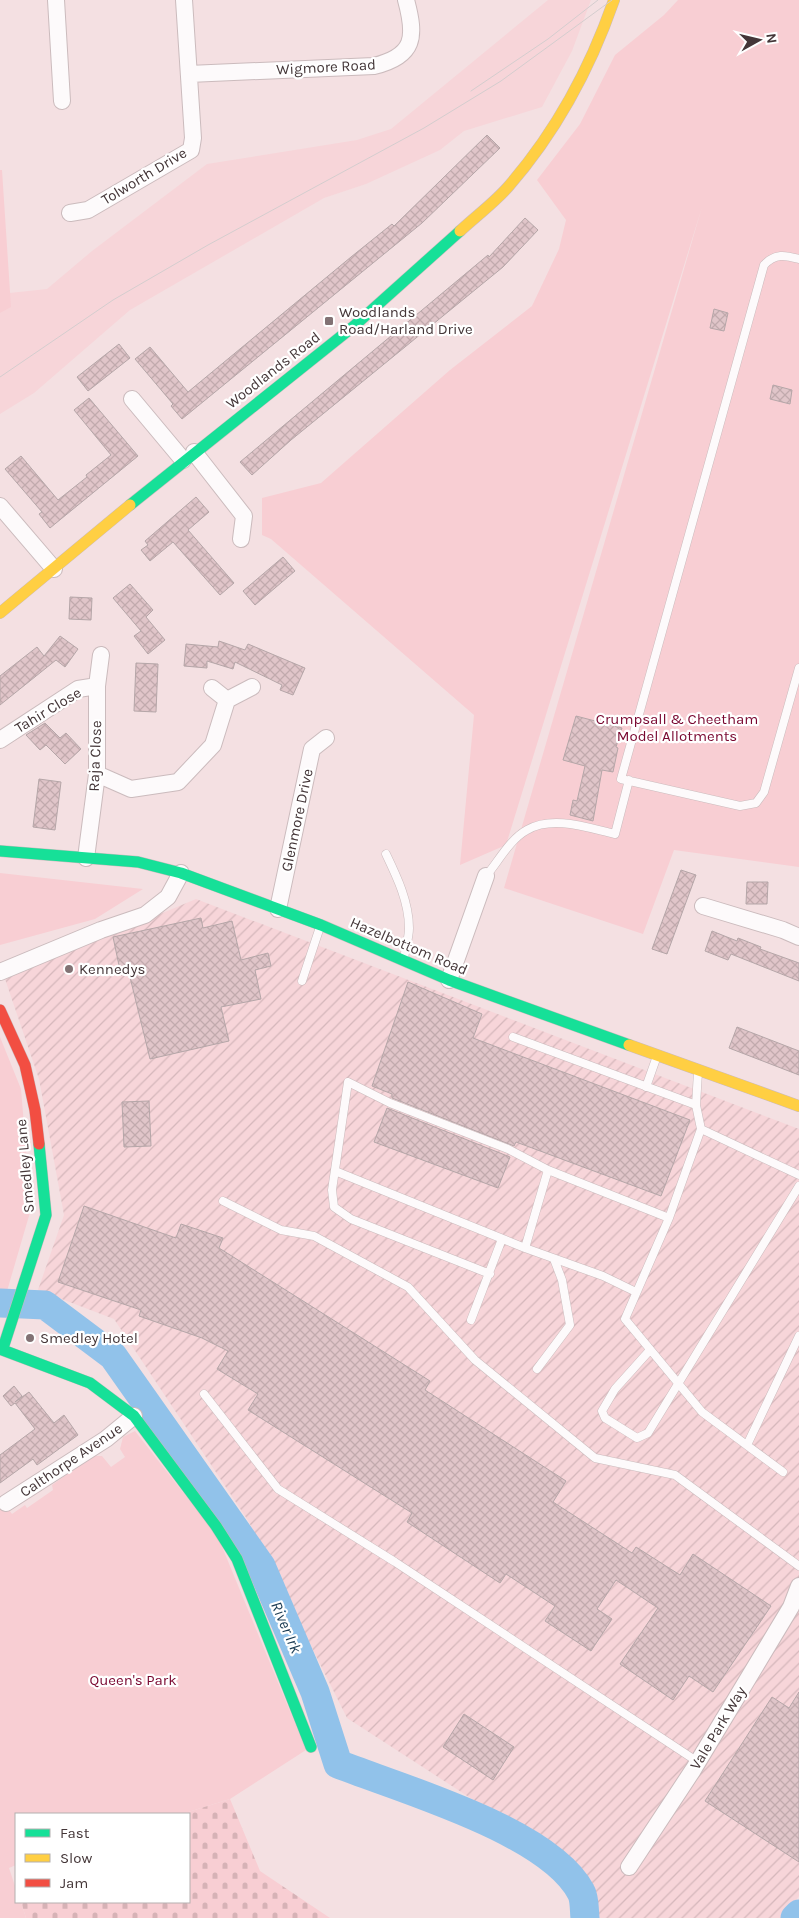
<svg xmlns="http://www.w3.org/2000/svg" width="799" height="1918" viewBox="0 0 799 1918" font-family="Karla,sans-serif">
<defs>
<pattern id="industrial-furrows" width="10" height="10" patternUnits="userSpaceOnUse" patternTransform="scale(1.25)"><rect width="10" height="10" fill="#f7d5d9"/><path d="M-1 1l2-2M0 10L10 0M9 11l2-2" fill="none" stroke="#d5b7bb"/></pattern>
<pattern id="cemetery-stones" width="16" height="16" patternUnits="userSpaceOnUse" patternTransform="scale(1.25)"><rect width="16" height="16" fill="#f8ced3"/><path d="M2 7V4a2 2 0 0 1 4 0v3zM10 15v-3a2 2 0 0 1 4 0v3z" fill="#d6b2b6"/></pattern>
<pattern id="water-waves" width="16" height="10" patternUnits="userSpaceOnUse" patternTransform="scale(1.25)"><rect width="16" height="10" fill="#91c2ea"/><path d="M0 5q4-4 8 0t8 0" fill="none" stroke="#789ebf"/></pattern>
<pattern id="building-cross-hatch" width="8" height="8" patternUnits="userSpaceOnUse" patternTransform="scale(1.25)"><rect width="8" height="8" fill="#e0c5c9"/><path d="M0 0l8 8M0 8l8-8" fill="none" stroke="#c1aaad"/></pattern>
</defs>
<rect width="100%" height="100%" fill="#f4e0e2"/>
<!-- built -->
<path fill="#f7d5d9" d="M548,0h43l-19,51 -30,56 -78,24 -24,19 -74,34 -42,14 -194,112 -96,83 -34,21v-120l47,-5 45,-38 115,-87 150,-24 34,-11z"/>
<!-- industrial -->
<path fill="url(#industrial-furrows)" d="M196,899l603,230v767l-16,22h-192l-11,-49 -233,-151 -98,-196 -135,-203 -76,-29 26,-75 -25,-136 -34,-100z"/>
<!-- green -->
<path fill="#f8ced3" d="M678,0h121v867l-125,-17 -31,84 -139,-46 198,-681 -196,638 -46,20 14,-150 -203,-176 -9,-4v-37l59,-15 129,-113 82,-64 27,-57 7,-29 -29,-40 43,-56 35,-69 49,-40z
M0,170h2l9,137 -11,6z
M0,873l143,16 -48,30 -95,26z
M0,1037l21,52 10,120 -31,106z
M135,1431l83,106 88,213 -76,49 -48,15h-166v51l-7,3 7,21v13h5l5,16h-26v-420l12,16 13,-9 2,3 26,-18 -1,-5 41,-29h9l9,11 14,-10 -5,-8 3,-12z"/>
<!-- cemetery -->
<path fill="url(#cemetery-stones)" d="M230,1799l30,72 70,47h-304l-5,-16h168v-88h-7z"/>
<!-- water -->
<path fill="url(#water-waves)" d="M0,1292l40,3 56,35 -10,10 -49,-30 -37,-1z"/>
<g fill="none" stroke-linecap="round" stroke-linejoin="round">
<!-- river -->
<path stroke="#91c2ea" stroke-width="29" d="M0,1303l45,2 68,51 148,210 54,126 23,72c64,25 211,67 243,128 4,7 3,18 4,26
M795,1918l4,-4"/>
</g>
<!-- building -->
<path fill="url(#building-cross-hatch)" stroke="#b5a6a8" d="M487,135l13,13 -78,75 -240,196 -11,-13 2,-2 -38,-45 15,-12 38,45 163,-135 41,-33 2,2z
M525,218l13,12 -35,37 -212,173 -39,35 -12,-13 248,-207 1,2z
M714,309l14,4 -4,18 -14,-3z
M119,344l11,14 -42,33 -11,-14z
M773,385l19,5 -2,14 -20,-5z
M89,398l49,58 -88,72 -11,-14 3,-2 -37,-43 16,-13 37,44 29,-23 -1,-2 25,-20 -37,-45z
M196,497l13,15 -21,18 46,53 -14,12 -47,-53 -23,19 -9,-11 7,-5 -3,-4z
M283,557l12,14 -40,34 -12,-14z
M130,584l23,26 -7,7 19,23 -17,14 -14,-18 7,-5 -28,-33z
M70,597l22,1 -1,22 -22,-1z
M60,636l18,13 -13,18 -9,-7 -56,45v-29l37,-29 7,9z
M219,641l26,9 3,-6 57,24 -12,27 -13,-5 2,-5 -47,-23 -2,7 -26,-8v7l-23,-2 2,-22 32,3z
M136,663l22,1 -2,48 -22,-1z
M576,716l46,12 -6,19 2,1 -5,24 -11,-2 -9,51 -23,-6 3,-15 4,1 8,-35 -22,-6z
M45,723l15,15 6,-5 15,16 -16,15 -19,-19 -6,5 -14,-15z
M39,779l22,3 -6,48 -22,-3z
M681,870l15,5 -29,79 -15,-5z
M747,882h21l-1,22h-21z
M201,918l2,10 29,-7 9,39 27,-7 3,13 -16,4 6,29 -40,8 8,34 -79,18 -21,-86 -8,2 -8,-38z
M712,931l25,10 1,-3 23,9 -1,2 39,14v18l-68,-27 -3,6 -23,-9z
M408,982l74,32 -9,24 217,82 -29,76 -145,-54 -2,4 -122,-48v-4l-20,-8z
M737,1027l62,24v24l-70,-27z
M149,1101l2,45 -27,1 -2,-45z
M387,1108l123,49 -12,31 -124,-46z
M84,1206l92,32 5,-14 42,14 -4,10 211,133 -5,9 141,91 -13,21 79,51 4,-6 44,28 13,-21 78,52 -58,86 -24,-16 -16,24 -53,-36 38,-56 -42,-28 -19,29 15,10 -21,32 -46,-30 10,-15 -49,-32 -6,9 -93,-61 5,-9 -164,-103 10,-16 -41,-25 11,-18 -26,-13 -63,-22 2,-6 -83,-28z
M14,1386l8,10 -7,6 14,-10 25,31 10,-8 14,20 -41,30 -4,-6 -33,24v-28l35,-26 -20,-26 -4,3 -8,-10z
M799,1692v170l-94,-61 67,-104 17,11z
M464,1714l50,33 -21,33 -50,-33z"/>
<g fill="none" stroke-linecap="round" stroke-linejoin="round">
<defs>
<path id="lane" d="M799,259c-14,-4 -24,-6 -35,6l-143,514 119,27 16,-3 8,-11 35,-124
M386,854c11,23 23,48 23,74 0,10 -4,22 -5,31
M486,876c12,-14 24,-37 41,-46 26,-15 61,-2 88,4l14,-54
M302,981l18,-54
M513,1037l183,68
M698,1072l-2,33 5,24 -32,89 -44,101 77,93 81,60
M646,1087l11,-31
M701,1129l98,46
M335,1171l190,77 78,28 33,16
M223,1201l58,29 33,6 94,51 67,73 120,98 80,17 124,91
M525,1248l23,-78
M490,1274l-139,-55 -17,-12 -2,-17 16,-108 42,21 118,46 40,21 121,48
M471,1320l31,-81
M650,1350l-35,39 -13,22 3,7 32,20 11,-5 151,-247
M537,1369l33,-44 -8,-45 -8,-21
M204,1394l74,95 117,73 303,200
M747,1445l52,-109"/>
<path id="street" d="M56,0l6,101
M189,74l185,-8c41,-10 42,-29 32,-66
M70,213l18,-3 103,-60 2,-12 -9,-138
M132,399l51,61
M194,452l50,64 -3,23
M0,506l54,63
M212,688l15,12
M0,740l78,-51 19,-3
M97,774l34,15 47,-7 35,-37 14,-45 25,-13
M86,858l11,-84v-88l4,-31
M703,906l80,24 16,7
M278,909l34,-160 14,-11
M0,972l101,-42 44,-15 23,-18 13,-24
M449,980l37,-104
M6,1503l100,-64 28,-23
M629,1867l64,-97 98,-163 8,-21"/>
<path id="fast" d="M130,505l224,-179 106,-95
M0,851l138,11 43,11 140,52 128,55 180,65
M3,1348l43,-133 -7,-71
M0,1349l90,34 44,33 82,110 21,33 74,188"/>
<path id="slow" d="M460,231c16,-15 34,-28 48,-44 48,-55 82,-118 106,-187
M0,613l130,-108
M629,1045l170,61"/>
<path id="jam" d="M0,1010l25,55 10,45 4,34"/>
</defs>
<!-- lane casing -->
<use href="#lane" stroke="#cbbbbd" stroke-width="9"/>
<!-- street casing -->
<use href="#street" stroke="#cbbbbd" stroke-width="18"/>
<!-- fast casing -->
<use href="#fast" stroke="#cbbbbd" stroke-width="12"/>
<!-- slow casing -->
<use href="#slow" stroke="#cbbbbd" stroke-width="12"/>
<!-- jam casing -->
<use href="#jam" stroke="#cbbbbd" stroke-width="12"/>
<!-- lane -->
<use href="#lane" stroke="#fdfafb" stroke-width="8"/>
<!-- street -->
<use href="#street" stroke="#fdfafb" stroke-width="16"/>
<!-- fast -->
<use href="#fast" stroke="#16e098" stroke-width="11"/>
<!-- slow -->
<use href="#slow" stroke="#ffcf43" stroke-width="11"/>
<!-- jam -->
<use href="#jam" stroke="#f24e42" stroke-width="11"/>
<!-- tram -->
<path stroke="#d4cdce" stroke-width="1" d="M471,91l77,-52 50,-39
M0,377l113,-77 95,-55 216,-117 77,-47 111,-81"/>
</g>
<!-- markers -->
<g fill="#827274" stroke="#fff" stroke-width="2">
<rect x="324" y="316" width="10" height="10" rx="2.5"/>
<circle cx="69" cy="969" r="5"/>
<circle cx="30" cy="1338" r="5"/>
</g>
<g text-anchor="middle" stroke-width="4.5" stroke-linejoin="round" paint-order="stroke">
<!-- street labels -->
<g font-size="15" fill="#443638" stroke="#fff">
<text transform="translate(326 67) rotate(-3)" y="5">Wigmore Road</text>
<text transform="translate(144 176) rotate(-31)" y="5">Tolworth Drive</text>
<text transform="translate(273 370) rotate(-38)" y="5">Woodlands Road</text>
<text transform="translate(48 710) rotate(-31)" y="5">Tahir Close</text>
<text transform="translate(95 756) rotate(-88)" y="5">Raja Close</text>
<text transform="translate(297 820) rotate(-78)" y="5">Glenmore Drive</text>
<text transform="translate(409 946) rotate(23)" y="5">Hazelbottom Road</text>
<text transform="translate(25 1166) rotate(-95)" y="5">Smedley Lane</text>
<text transform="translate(71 1460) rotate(-34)" y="5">Calthorpe Avenue</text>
<text transform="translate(718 1728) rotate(-59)" y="5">Vale Park Way</text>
</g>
<!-- poi labels -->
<g font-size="15" fill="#443638" stroke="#fff" text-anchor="start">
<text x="339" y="317">Woodlands<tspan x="339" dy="17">Road/Harland Drive</tspan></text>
<text x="79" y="974">Kennedys</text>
<text x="40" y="1343">Smedley Hotel</text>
</g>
<!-- park labels -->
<g font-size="15" fill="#78062f" stroke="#fff">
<text x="677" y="724">Crumpsall &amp; Cheetham<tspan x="677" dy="17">Model Allotments</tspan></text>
<text x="133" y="1685">Queen's Park</text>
</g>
<!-- water labels -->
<g font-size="16" font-style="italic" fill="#183951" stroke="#fff">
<text transform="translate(287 1627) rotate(67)" y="6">River Irk</text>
</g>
</g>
<!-- legend -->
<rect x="15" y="1813" width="175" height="90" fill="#ffffff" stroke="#b4afaf"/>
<rect x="25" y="1829" width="25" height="8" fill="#16e098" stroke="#b4afaf"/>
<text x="60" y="1838" font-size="15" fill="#443638">Fast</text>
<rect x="25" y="1854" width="25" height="8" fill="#ffcf43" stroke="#b4afaf"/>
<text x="60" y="1863" font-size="15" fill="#443638">Slow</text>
<rect x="25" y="1879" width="25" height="8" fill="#f24e42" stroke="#b4afaf"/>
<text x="60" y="1888" font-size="15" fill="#443638">Jam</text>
<!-- north arrow -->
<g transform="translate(759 40) rotate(82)" stroke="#ffffff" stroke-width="4" paint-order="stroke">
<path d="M0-4L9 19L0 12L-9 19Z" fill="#443638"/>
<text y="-8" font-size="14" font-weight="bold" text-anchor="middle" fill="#443638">N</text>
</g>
</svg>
